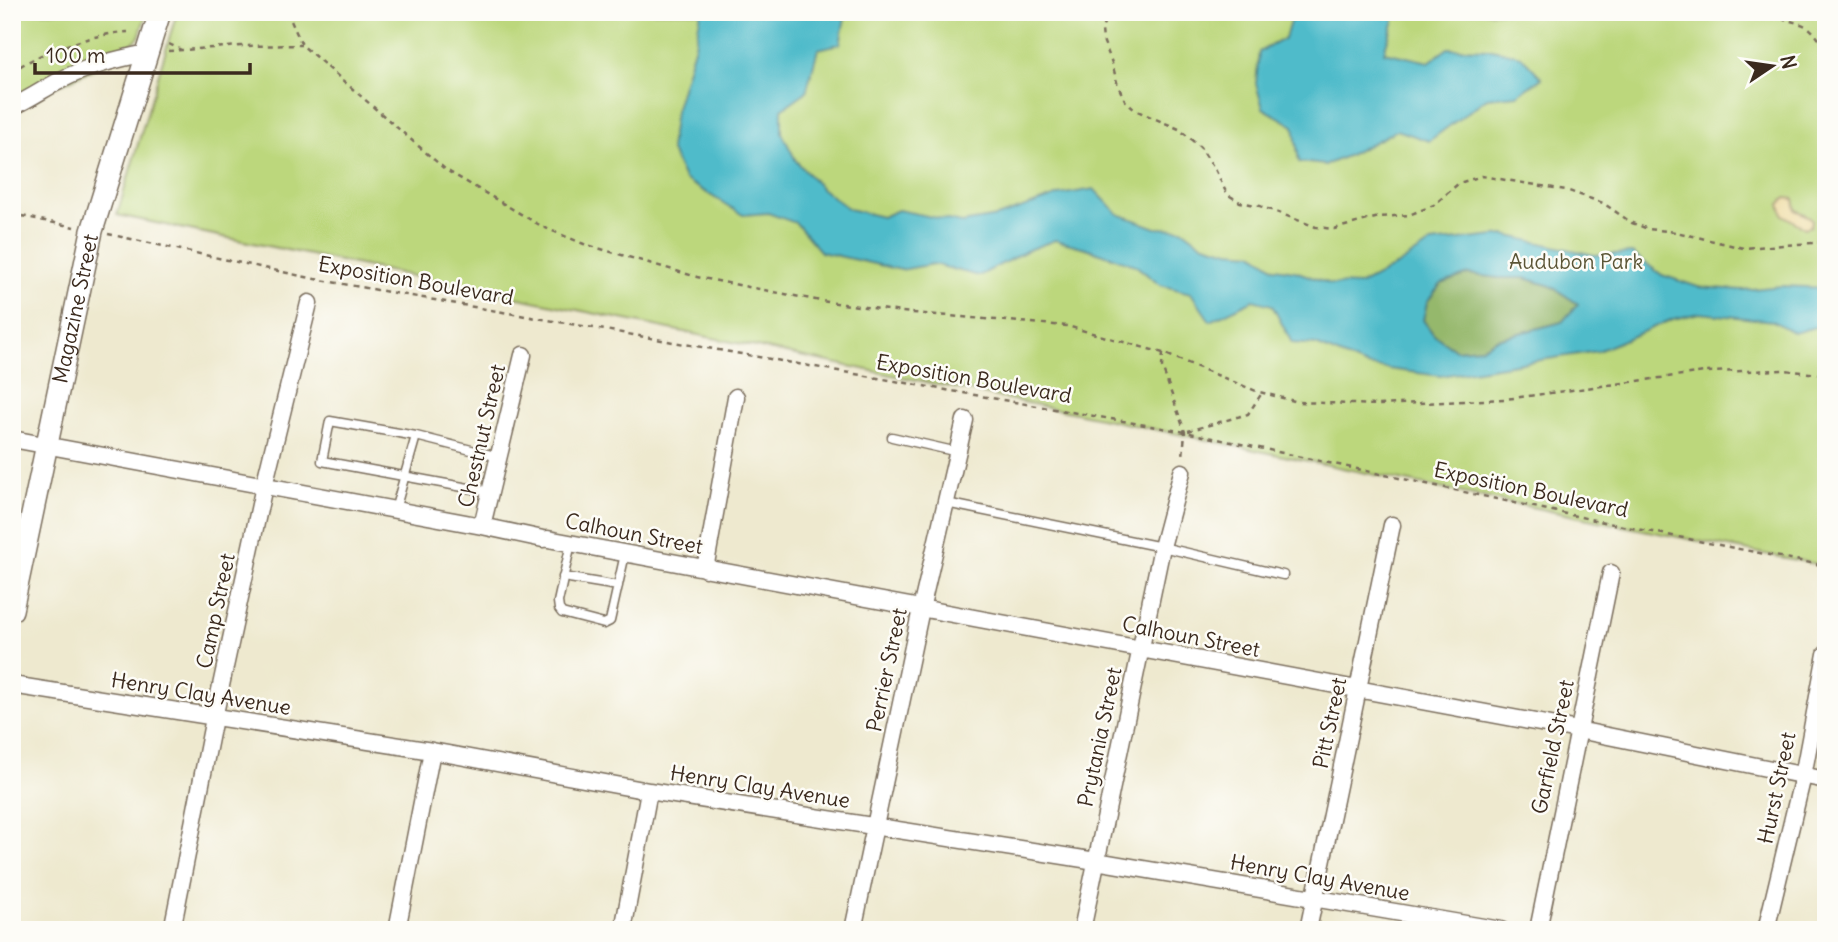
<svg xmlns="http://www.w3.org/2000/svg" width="1838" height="942" viewBox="0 0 1838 942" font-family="Delius,sans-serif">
<rect width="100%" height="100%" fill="#fdfcf7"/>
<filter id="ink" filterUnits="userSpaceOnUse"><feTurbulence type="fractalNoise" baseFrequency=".0143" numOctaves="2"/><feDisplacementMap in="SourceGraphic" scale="14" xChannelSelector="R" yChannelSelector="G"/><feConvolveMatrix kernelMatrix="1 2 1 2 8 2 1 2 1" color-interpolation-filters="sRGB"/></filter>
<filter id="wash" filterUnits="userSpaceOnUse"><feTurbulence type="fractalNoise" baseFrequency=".00686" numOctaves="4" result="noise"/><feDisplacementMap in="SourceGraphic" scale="28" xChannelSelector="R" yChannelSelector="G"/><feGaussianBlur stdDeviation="1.57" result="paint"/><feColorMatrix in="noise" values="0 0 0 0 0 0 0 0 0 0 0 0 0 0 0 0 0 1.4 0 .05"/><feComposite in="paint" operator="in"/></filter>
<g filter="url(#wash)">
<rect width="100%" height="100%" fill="#eee9cf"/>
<!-- green -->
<path fill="#bcd77c" stroke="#7c804d" stroke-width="2" d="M12,12h135l-8,25 -24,22 -103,48z
M177,12h1649v554l-203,-40 -1506,-311z"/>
<!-- forest -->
<path fill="#95b86c" stroke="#687145" stroke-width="2" d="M1468,274l31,4h26l26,8 27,18 -15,18 -66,17 -16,9 -25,2 -22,-15 -11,-15 4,-18 14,-18z"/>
<!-- sand -->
<path fill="#eeda9e" stroke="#94825e" stroke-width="2" d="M1786,198l8,1 2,11 14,7 2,3 -1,6 -6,2 -22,-13 -3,-11z"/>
<!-- water -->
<path fill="#4fbbca" stroke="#457274" stroke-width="2" fill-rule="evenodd" d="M701,12h145l-6,32 -22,5 -12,43 -24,17v24l14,28 25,27 28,21 33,8 16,-7 64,13 35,-6 62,-22 35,-6 24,25 38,14 26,1 19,14 28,8 24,2 22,15 20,3 36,13 29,1 38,-20 33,-22 74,-8 89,20 38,-2 30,22 36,12 44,3 40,-4 44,2v36l-32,9 -21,-12 -73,-8 -27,6 -75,32 -158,25 -74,-10 -50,-21 -24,-2 -20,-38 -19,-5 -43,21 -19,-28 -31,-8 -25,-20 -49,-17 -31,-8 -27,10 -49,26 -46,-12 -32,6 -80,-18 -25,-29 -28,-10 -25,2 -59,-36 -14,-30 5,-38 20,-66zM1468,274l31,4h26l26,8 27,18 -16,18 -65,17 -16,9 -25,2 -22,-15 -11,-15 4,-18 14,-18z
M1293,12h91l11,5 -11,35 45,10 19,-14 44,1 29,7 21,22 -25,17 -30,3 -58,43 -32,-11 -50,26 -22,9 -26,-3 -5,-36 -31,-18 -7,-24 3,-32 26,-14z"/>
</g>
<g filter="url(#ink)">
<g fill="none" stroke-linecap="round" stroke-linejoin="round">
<defs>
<path id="lane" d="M416,436l-86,-15 -8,40 168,31
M892,437l66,15
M946,503l216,44 121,28
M395,510l21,-74 83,21
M571,543l-13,59 1,7 3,4 42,11 6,-3 15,-67
M563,577l55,9"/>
<path id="street" d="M12,107c18,-8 33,-19 49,-27 27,-14 56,-21 86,-27
M12,439l470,87 61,13
M482,526l41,-171
M548,539l1030,191 248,50
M705,569l31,-172
M12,685l420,66 217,40 447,70 405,69
M172,930l42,-212 50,-232 45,-183
M397,930l35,-179
M623,930l26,-139
M853,930l68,-321 44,-189
M1082,930l80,-383 20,-75
M1308,930l84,-405
M1538,930l73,-357
M1766,930l37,-154 23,-122"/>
<g id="secondary">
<path id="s1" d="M12,610l80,-379 68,-219"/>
</g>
</defs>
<!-- lane casing -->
<use href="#lane" stroke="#7a6d5c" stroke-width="11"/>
<!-- street casing -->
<use href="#street" stroke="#7a6d5c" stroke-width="19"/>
<!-- secondary casing -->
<use href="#secondary" stroke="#7a6d5c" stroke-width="24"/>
<!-- path -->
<path stroke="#7a6d5c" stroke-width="2.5" stroke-dasharray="5 5" stroke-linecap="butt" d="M287,12l15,33 144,125 97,57 41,17 113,33 124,24 81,11 165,14 96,27 93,38 42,11 81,3 127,-6 198,-27 81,-2 41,5
M1107,12l-5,18 1,10 9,23 6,23 8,16 9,8 44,19 8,7 13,11 16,24 9,19 5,6 10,6 20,4 56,21 18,2 45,-12 30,-2 25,-10 25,-22 23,-7 84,14 37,13 29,20 16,6 28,3 67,16 83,-6
M1773,12c10,9 22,9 33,14 9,5 13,15 20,22
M169,44l12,6
M168,51l73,-5 60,-1
M12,72c26,-20 83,-39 116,-40
M12,214l62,13
M108,234l207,45 870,153 442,95 199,39
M1163,353l-1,14 23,65 -2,25
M1188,431l60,-17 14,-21"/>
<!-- lane -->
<use href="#lane" stroke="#fff" stroke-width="8"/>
<!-- street -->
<use href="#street" stroke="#fff" stroke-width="16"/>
<!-- secondary -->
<use href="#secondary" stroke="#fff" stroke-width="21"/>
</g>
</g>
<g text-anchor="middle" stroke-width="5" stroke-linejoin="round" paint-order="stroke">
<!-- park labels -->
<g font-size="21" fill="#5b5536" stroke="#fdfcf7">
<text x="1576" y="269">Audubon Park</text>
</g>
<!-- street labels -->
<g font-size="21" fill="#3b2a1e" stroke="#fdfcf7">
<text transform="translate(416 281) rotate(10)" y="7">Exposition Boulevard</text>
<text dy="7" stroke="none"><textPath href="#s1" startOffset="308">Magazine Street</textPath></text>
<text transform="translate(974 379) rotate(10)" y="7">Exposition Boulevard</text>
<text transform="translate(482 436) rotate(-77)" y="7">Chestnut Street</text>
<text transform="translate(1531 490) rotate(12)" y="7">Exposition Boulevard</text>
<text transform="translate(634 534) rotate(11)" y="7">Calhoun Street</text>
<text transform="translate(216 611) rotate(-78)" y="7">Camp Street</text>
<text transform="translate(1191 637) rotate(11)" y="7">Calhoun Street</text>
<text transform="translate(887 670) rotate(-78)" y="7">Perrier Street</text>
<text transform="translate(201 694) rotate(9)" y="7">Henry Clay Avenue</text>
<text transform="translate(1330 723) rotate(-78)" y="7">Pitt Street</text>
<text transform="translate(1100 737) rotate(-78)" y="7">Prytania Street</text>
<text transform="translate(1553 747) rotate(-78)" y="7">Garfield Street</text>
<text transform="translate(760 787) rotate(9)" y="7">Henry Clay Avenue</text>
<text transform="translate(1777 788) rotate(-78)" y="7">Hurst Street</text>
<text transform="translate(1320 878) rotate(10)" y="7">Henry Clay Avenue</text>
</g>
</g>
<!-- margin -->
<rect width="1838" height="942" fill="none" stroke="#fdfcf7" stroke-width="42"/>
<!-- north arrow -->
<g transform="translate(1772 66) rotate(77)" stroke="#fdfcf7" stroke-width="5" paint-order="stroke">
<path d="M0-5L12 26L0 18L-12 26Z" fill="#3b2a1e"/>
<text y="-10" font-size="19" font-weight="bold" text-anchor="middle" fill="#3b2a1e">N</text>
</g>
<!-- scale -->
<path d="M35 63v10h215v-10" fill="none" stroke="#3b2a1e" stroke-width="3.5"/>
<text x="46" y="63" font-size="21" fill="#3b2a1e" stroke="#fdfcf7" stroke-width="5" paint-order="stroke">100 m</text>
</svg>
